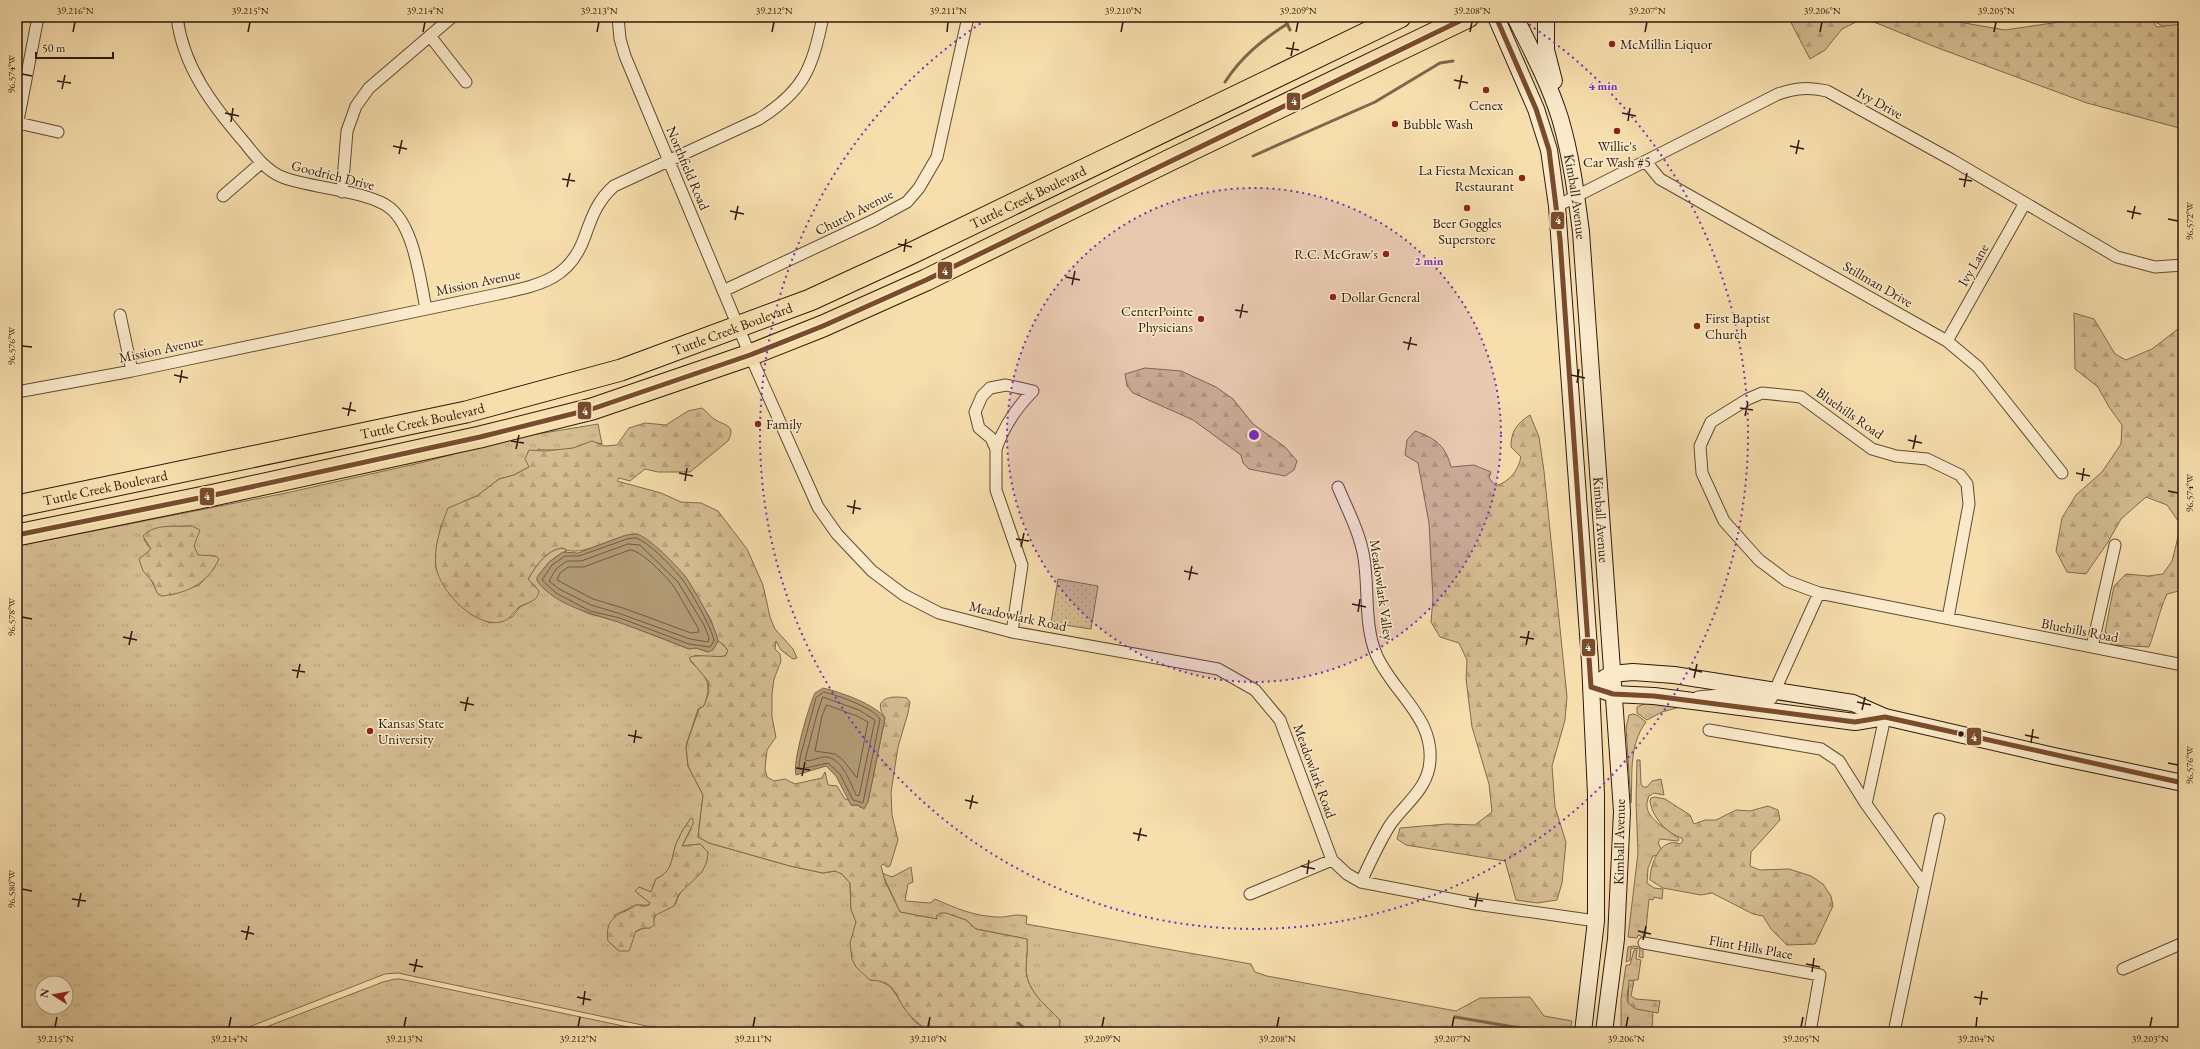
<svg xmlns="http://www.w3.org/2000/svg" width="2200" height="1049" viewBox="0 0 2200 1049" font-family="'EB Garamond',serif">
<defs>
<pattern id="grass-tufts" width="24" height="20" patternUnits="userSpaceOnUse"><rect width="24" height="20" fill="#d5bc91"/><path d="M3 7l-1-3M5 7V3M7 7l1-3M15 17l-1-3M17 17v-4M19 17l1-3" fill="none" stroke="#b7a17c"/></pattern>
<pattern id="forest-firs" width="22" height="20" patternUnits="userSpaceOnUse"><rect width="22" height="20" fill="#d5bc91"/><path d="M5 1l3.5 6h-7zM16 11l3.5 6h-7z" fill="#b7a17c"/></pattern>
<pattern id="park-dots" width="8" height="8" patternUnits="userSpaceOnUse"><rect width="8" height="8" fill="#d5bc91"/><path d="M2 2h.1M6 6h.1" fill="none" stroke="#b7a17c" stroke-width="1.8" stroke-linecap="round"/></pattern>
</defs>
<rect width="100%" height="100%" fill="#f7dead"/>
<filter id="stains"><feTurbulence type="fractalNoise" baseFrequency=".005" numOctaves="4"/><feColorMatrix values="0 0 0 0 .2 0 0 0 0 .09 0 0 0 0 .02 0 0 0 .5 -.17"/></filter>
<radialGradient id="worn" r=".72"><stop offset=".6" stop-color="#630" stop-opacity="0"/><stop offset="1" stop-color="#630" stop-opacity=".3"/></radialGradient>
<!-- grass -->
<path fill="url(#grass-tufts)" stroke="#816a4e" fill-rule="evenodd" d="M2145,17h38v19z
M598,424l4,20c-12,-3 -17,0 -28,4 -8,2 -28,3 -36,1l-9,18 -15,8 -15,4 -22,17 -15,6 -21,23 -5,28v16l33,43 21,11 22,-6 8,-10 12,-6 7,-10 -11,-12c8,-13 19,-30 35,-31l4,3c-12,4 -28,19 -29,31l16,14 33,17 32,9 70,27 7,-1 12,4 10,-11 6,4 4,6 -3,5 -15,2 -15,-3 -5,6c18,17 22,22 14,45l-6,3 -12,37 2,20 15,29 -5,42 11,6 81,23 33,7 12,-2 7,3 8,9 1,26 3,4 16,67h8l12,6 24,35 16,11h-255l-277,-59 -13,1 -149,58h-219v-486l269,-53 138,-31 89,-24zM192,526l2,24 7,7h8l6,10 -16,18 -28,10 -14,-3 -8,-16 -2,-23 4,-4 -7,-9 2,-7 17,-6zM691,818v11l-9,17 18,-2 8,8c-2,24 -28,32 -32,51l-19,10 -7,15c-15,-1 -22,12 -31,23l-11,-10 7,-26 21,-10h13l1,-2 -15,-12 4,-4 12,5 5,-13c20,-9 14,-24 22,-39 3,-8 8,-15 13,-22zM42,983h24v24h-24z
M1646,703h4l30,4 -18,5 -15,8 -10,-7v-6z
M1633,714l4,1 9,7c-18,24 -13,53 -15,81l-5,-75 3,-13z
M1637,760h3l1,24 2,3h4l5,-6 9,-2 3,16 -10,-2 -5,3c-10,22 18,31 30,43l-1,2 -18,-2 -2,4 4,7 -3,5 -6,1 -5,12 -1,15 7,5 9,1 -1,10 -8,-2 -1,3 -4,-1 -4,40h-3l-1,-3 -3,-1 -1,3 -9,-1 10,-84 -2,-51z
M911,867l2,15 -5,2 -3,17 25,2 5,-4c20,9 39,17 62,18 12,1 15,-4 30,-1l-1,8 225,40 4,8 12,4 189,35 24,-13 50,-1 14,19 28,5 -2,11h-506l-5,-4 1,-8c-15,-15 -35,-30 -34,-53 0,-9 2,-19 1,-28l-51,-10 -10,-9 -14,-5 -16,1 1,3 -37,-7 -18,-39 10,4z
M1634,946l9,2v10l-4,-1 1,-8 -9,-1 -1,12 -4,2 2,-15z
M1634,950h3l-1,9 5,1 -3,20h-5l-5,8 -1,12 6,7 20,4 -1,21h-31v-33l5,-34h4z
M395,979h5l252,53h-399l130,-50z"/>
<!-- forest -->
<path fill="url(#forest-firs)" stroke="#816a4e" d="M1788,17h142l75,13 61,-9 6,-4h77l8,10 26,-3v105l-96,-26 -149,-55 -74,-30 -22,11 -17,21 -15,9z
M2074,313l20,6 21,35 11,6 26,-11 31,-24v265l-16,4c-8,17 -11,35 -18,53l-37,-2 -7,-13 9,-46 12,-12 22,2 15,-2 9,-13 9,-36 -14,-20 -21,-8 -25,22 -13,23 -22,32 -19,-2 -11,-21 6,-33 14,-23 26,-23 19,-28 1,-19 -13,-18 -11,-20 -23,-18z
M1145,368l36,3 35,16 17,12 20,25 32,23 12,14 -3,9 -9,6 -36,-7 -6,-6 -2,-8 -48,-35 -60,-27 -6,-7 -2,-12z
M702,408c4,3 8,8 12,11 10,7 23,5 14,22l-38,31h-32l-13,-3 -15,12 -11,-3 -2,3 44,12 20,9 20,1 17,8 29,38 16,36 7,32 5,12 18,20 4,9 -4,1 -12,-9 -5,-9 -1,8 5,5 1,7 -7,18 -2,15v23l4,20 -9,13 -2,19 2,8 7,4 11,-2 10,5 27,-6 3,-6 3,13 9,1 8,13 4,1 2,5h7l3,3 7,-6 17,-84c-14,-20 6,-23 22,-20l3,4 -2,11 -10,34 -7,45 1,23 6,25 -8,26 -3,1 -4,-3 -2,2 4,15 15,31 37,7 -1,-3 4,-3h6l20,7 10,9 51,10c1,10 -1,21 -1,31 1,21 20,36 34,50l-1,8 5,4h-134c-10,-7 -19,-14 -26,-24 -10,-15 -9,-27 -34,-28l-14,-13 -4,-8 -2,-16 6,-21 -5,-12 -1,-27 -8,-9 -7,-3 -12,2 -33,-7 -81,-23 -11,-6 5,-42 -15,-29 -2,-20 13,-37 5,-3 5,-14 -1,-11 -19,-23c6,-5 27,0 36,-2l3,-5 -4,-6 -6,-4 -7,-21 -26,-44 -48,-42c-21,0 -58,26 -74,14 -16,1 -27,18 -35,31l11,12c-1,11 -12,11 -20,16 -8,6 -7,12 -18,15 -26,6 -61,-31 -65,-55 -3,-19 5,-41 12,-59l29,-12 22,-17 15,-4 15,-8 -4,-8 4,-9 16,1 28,-3 19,-7 13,5 12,-1 12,-17 16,-5 21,2 22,-14z
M1530,415l9,22 5,34 23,226 -2,23 -13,46 3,41 11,35 -4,41 -5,17 -20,3 -21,-3 -11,-39 -99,-16 -9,-6 3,-11 47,-4 28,1 17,-13 -3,-28 -17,-57 -6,-48 1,-19 -8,-17 -19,-6 -9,-15 2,-24 -4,-75 -11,-60 -13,-8 2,-15 8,-9c20,7 31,15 36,36l23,-2 17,7 -2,6 7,8c14,-5 22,-15 25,-29l-10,-10c0,-15 5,-23 19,-32z
M192,526l8,4 -6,16 4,9 18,1 3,3c-11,24 -31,34 -57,37l-5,-3 -4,-11 -10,-11 -4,-12 12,-10 -8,-13c11,-13 34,-9 49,-10z
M1655,797l10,2 25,16 4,9 11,-4h11l20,-10 14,1 18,-5 10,4 2,10 -29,32 -1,14 10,4 29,-1 22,7 12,8 8,12 2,10 -18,38 -28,1 -16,-16 -8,-13 -10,-2 -41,-21 -11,2 -38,-7 -13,-8c0,-16 11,-44 30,-36l3,-3 -1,-3c-15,-4 -30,-21 -32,-37l1,-3z
M691,818l2,1v5l-11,22 18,-2 8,8 -1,9 -5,11 -23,22 -5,12 -20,10v9l-4,3h-7l-7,3 -7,20h-10l-11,-10c-3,-18 5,-25 20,-31 2,-1 6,-4 8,-5 5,0 8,2 13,0l1,-2 -15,-12 4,-4 12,5 5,-13c20,-9 14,-25 22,-39 3,-8 8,-15 13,-22z
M1629,980l5,1 -3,15 5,3 24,2 -2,12 -22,-4 -8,-6z"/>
<!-- park -->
<path fill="url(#park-dots)" stroke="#816a4e" d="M1058,579l40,7 -7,43 -40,-6z"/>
<!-- water -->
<path fill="#b29b76" stroke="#7d674b" d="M637,534c13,4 39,31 48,42 8,11 32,53 33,65l-5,9 -5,2 -12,-4 -7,1c-22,-9 -46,-18 -68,-26 -29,-10 -64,-16 -84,-42v-4l12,-15 14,-10 15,1 48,-18z
M823,688c17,4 52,16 62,30l-17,84 -4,7 -6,-4h-7l-15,-29 -10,-10 -30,9c-4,-12 13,-70 19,-82z"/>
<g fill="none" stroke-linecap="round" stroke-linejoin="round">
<!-- shore -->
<path stroke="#705a40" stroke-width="1" d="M636,538c13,4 37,30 46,41 7,9 31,51 32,62l-4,6 -21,-3 -69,-26 -30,-7 -34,-18 -14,-13 10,-15 13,-9h14l48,-17z
M628,544l12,1 38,37 26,43 5,13 -1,4 -18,-3 -69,-25 -30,-9 -32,-16 -10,-8 7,-12 11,-8h14z
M630,550c10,-1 38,28 44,37 9,14 16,28 24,41l1,4 -8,1 -68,-25 -30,-9 -36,-19 3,-7 8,-6h15z
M824,692c13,3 50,16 56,27l-17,84 -10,-3 -13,-26 -12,-11 -27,6 -2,-1 1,-10 16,-60z
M823,697l36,13 16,10 -16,76 -3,-1c-6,-13 -15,-40 -33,-38 -6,1 -13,5 -18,3l12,-46z
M827,705l30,11 11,6 -11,56 -14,-18 -8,-6 -20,-3 7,-35z"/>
<!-- stream -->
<path stroke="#7d674b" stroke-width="3" d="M1284,17l6,13
M1225,82c16,-25 37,-42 62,-58
M1253,156l122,-54 65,-39 13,-2
M1455,1017l88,15
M1018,1023l11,9"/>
<defs>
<path id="street" d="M177,17c6,50 36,89 68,126 10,13 22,28 37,34 28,11 87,14 108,31 24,19 30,71 36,101
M618,17l2,22 5,17 125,299 68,152 19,27 35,37 32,24 35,18 73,19 206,37 37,21 25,30 52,140
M430,36l36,46
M18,123l40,9
M17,126l21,-109
M1646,162l14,17 287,162 31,26 84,106
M342,192l5,-61 9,-25 13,-18 83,-71
M223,196l38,-33
M1557,206l221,-112c18,-6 30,-7 49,-3l125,69 165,97 38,10 28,-2
M723,291l151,-71 33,-18 12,-14 18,-31 31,-140
M120,315l12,56
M1947,341l78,-138
M17,392l115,-21 366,-77c41,-9 72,-14 87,-58 7,-20 13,-36 29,-50l145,-67c46,-29 53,-51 64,-102
M996,449c8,-23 20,-41 37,-58l-27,-6 -16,3 -8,8 -7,16 4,16 12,10 5,11v41l26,75 -10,67
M1338,487c10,24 22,46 26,71 5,32 0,66 12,96 17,40 62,65 53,114 -5,24 -26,38 -39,57 -11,18 -20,37 -29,57
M1948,618l21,-114 -2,-20 -7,-9 -33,-16 -31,-3 -24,-7 -71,-52 -39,-4 -14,6 -37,23 -11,24 2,27 22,48 35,39 28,21 32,12 364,72
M2092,647l23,-102
M1698,697l21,-2 39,6 13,-2 48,-106
M1709,730l112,19 18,12 27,43 59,82
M1866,804l19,-87
M1250,894l82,-34 15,14 14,8 115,22 120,17
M1644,943l176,32 -10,57
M2123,969l60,-26
M1894,1032l45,-213"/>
<g id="secondary">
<path d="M1496,17l40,92 13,41 8,56 33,456 6,133v126l-13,111"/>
<path id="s1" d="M1515,17c16,32 34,66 45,101 11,37 16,75 21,114l41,579 -6,128 -12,93"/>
<path d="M1546,17v33l8,31"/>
<path d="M1602,680l9,-6 22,-2 41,3 179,28 32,14 169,39 129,27"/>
<path d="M1604,691l9,3 41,2 201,26 30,-5"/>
</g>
<g id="highway">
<path id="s2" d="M17,506l449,-94 155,-42 189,-70 102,-47 488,-236"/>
<path d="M17,535l197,-40 266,-58 112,-28 158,-54 73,-29 103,-46 242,-119 300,-144"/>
</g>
</defs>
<!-- street casing -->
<use href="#street" stroke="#604a33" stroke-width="13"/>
<!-- secondary casing -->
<use href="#secondary" stroke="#2d180a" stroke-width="18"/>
<!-- highway casing -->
<use href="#highway" stroke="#2d180a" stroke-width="23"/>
<!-- street -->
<use href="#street" stroke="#faeaca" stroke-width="11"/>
<!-- secondary -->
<use href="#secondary" stroke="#faeaca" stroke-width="16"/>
<!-- highway -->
<use href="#highway" stroke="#f7dead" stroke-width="21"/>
<defs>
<path id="bus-1" d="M1496,17l40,92 13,41 11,89 31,448 22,7 41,2 201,26 30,-5 298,66
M17,535l197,-40 266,-58 112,-28 158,-54 73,-29 103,-46 542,-263"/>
</defs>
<!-- bus-1 casing -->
<use href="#bus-1" stroke="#faeaca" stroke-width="8"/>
<!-- bus-1 -->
<use href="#bus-1" stroke="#7a4b2a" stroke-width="5"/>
</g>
<!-- ticks -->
<path fill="none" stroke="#2d180a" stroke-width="1.5" d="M73,32l2,-10M248,32l2,-10M423,32l2,-10M597,32l2,-10M772,32l2,-10M947,32l1,-10M1121,32l2,-10M1296,32l2,-10M1470,32l2,-10M1645,32l2,-10M1820,32l2,-10M1994,32l2,-10M1286,48l13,2M1291,56l3,-14M22,74l10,2M1454,80l14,3M57,81l14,2M62,89l3,-14M1459,89l3,-14M225,113l14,3M1622,113l14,3M1628,121l2,-13M231,122l2,-14M393,146l14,3M1790,146l14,3M399,154l3,-14M1796,154l3,-14M562,179l13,2M1959,179l13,2M567,187l3,-14M1964,187l3,-14M730,211l14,3M2127,211l14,3M2132,219l3,-13M2168,219l10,2M735,220l3,-14M898,244l14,3M904,252l2,-13M1066,277l14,3M1072,285l3,-14M1235,310l13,2M1240,318l3,-14M1403,342l14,3M22,346l10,1M1408,350l3,-13M174,375l14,3M1571,375l14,3M180,383l2,-13M1577,383l2,-14M342,408l14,3M1740,408l13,2M348,416l3,-14M1745,416l3,-14M1908,440l14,3M511,441l13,2M516,449l3,-14M1913,449l3,-14M679,473l14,3M2076,473l14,3M685,481l2,-13M2082,481l2,-13M2168,491l10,2M847,506l14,3M853,514l2,-14M1016,539l13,2M1021,547l3,-14M1184,571l14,3M1189,580l3,-14M1352,604l14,3M1358,612l2,-13M22,617l10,2M123,637l14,3M1520,637l14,2M129,645l3,-14M1526,645l3,-14M1689,669l13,3M292,670l13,2M297,678l3,-14M1694,678l3,-14M460,702l14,3M1857,702l14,3M1862,710l3,-13M465,711l3,-14M628,735l14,3M2025,735l14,3M634,743l2,-13M2031,743l2,-14M2168,763l10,2M796,768l14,2M802,776l3,-14M965,800l13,3M970,809l3,-14M1133,833l14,3M1138,841l3,-13M1301,866l14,3M1307,874l2,-14M22,889l10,2M72,899l14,2M1469,899l14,2M78,907l3,-14M1475,907l3,-14M241,931l13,3M1638,931l13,3M246,940l3,-14M1643,940l3,-14M409,964l14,3M1806,964l14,3M414,972l3,-13M1812,972l2,-14M577,997l14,3M1974,997l14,2M583,1005l2,-14M1980,1005l2,-14M55,1027l2,-10M229,1027l2,-10M404,1027l2,-10M578,1027l2,-10M753,1027l2,-10M928,1027l2,-10M1102,1027l2,-10M1277,1027l2,-10M1452,1027l2,-10M1626,1027l2,-10M1801,1027l2,-10M1976,1027l1,-10M2150,1027l2,-10"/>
<!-- distance rings -->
<circle cx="1254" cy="435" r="247" fill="#7b2cbf" fill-opacity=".12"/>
<g fill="none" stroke="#7b2cbf" stroke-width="2" stroke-dasharray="2 4">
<circle cx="1254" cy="435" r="247"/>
<path d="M1519 18A494 494 0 1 1 989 18"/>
</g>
<!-- markers -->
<g fill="#8f2418" stroke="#faeaca" stroke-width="1.5">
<circle cx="1612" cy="44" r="4"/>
<circle cx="1486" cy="90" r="4"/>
<circle cx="1395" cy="124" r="4"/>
<circle cx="1617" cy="131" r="4"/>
<circle cx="1522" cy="178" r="4"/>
<circle cx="1467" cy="208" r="4"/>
<circle cx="1386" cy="254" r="4"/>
<circle cx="1333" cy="297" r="4"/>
<circle cx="1201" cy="319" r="4"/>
<circle cx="1697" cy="326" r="4"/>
<circle cx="758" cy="424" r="4"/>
<circle cx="370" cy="731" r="4"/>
</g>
<circle fill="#2d180a" stroke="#faeaca" stroke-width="1.5" cx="1961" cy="734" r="3.5"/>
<g text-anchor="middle" stroke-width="3" stroke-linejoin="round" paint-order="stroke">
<!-- poi labels -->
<g font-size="14" fill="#2d180a" stroke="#faeaca" text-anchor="start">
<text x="1620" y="49">McMillin Liquor</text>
<text x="1486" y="110" text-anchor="middle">Cenex</text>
<text x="1403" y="129">Bubble Wash</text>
<text x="1617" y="151" text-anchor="middle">Willie's<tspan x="1617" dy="16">Car Wash #5</tspan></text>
<text x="1514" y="175" text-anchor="end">La Fiesta Mexican<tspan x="1514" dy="16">Restaurant</tspan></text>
<text x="1467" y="228" text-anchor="middle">Beer Goggles<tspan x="1467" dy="16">Superstore</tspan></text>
<text x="1378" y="259" text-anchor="end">R.C. McGraw's</text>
<text x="1341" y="302">Dollar General</text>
<text x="1193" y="316" text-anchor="end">CenterPointe<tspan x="1193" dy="16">Physicians</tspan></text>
<text x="1705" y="323">First Baptist<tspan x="1705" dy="16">Church</tspan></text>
<text x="766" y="429">Family</text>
<text x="378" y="728">Kansas State<tspan x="378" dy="16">University</tspan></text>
</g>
<!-- street labels -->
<g font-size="14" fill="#2d180a" stroke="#faeaca">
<text transform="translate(1880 103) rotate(29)" y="5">Ivy Drive</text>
<text transform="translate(688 168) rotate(67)" y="5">Northfield Road</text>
<text transform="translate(333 175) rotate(14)" y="5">Goodrich Drive</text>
<text dy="5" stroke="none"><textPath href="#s1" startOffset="191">Kimball Avenue</textPath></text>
<text dy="5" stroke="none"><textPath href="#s2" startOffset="1062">Tuttle Creek Boulevard</textPath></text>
<text transform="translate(854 212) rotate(-27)" y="5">Church Avenue</text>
<text transform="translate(1973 265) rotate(-60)" y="5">Ivy Lane</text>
<text transform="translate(478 282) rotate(-12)" y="5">Mission Avenue</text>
<text transform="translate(1878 284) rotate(30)" y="5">Stillman Drive</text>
<text dy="5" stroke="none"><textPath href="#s2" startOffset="738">Tuttle Creek Boulevard</textPath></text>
<text transform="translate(161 349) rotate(-12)" y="5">Mission Avenue</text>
<text transform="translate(1850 413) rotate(35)" y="5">Bluehills Road</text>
<text dy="5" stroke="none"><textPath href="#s2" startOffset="414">Tuttle Creek Boulevard</textPath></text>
<text dy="5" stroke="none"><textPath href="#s2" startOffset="90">Tuttle Creek Boulevard</textPath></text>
<text dy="5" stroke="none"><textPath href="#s1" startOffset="515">Kimball Avenue</textPath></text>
<text transform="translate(1382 590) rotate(82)" y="5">Meadowlark Valley</text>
<text transform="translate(1018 616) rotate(12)" y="5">Meadowlark Road</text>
<text transform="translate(2080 630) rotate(11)" y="5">Bluehills Road</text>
<text transform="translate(1315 771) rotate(70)" y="5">Meadowlark Road</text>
<text transform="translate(1619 842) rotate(-89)" y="5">Kimball Avenue</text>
<text transform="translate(1751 947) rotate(10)" y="5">Flint Hills Place</text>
</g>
</g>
<circle cx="1254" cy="435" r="6" fill="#7b2cbf" stroke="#faeaca" stroke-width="2"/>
<g font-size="12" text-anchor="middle" font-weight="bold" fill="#7b2cbf" stroke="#faeaca" stroke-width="3" stroke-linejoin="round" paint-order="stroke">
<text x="1603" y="90">4 min</text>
<text x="1429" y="265">2 min</text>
</g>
<g stroke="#faeaca" stroke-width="1.5">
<rect x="1286" y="92" width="15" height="19" rx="4" fill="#7a4b2a"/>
<rect x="1550" y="211" width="15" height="19" rx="4" fill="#7a4b2a"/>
<rect x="937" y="261" width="16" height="19" rx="4" fill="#7a4b2a"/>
<rect x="577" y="401" width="15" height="19" rx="4" fill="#7a4b2a"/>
<rect x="199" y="487" width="16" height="19" rx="4" fill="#7a4b2a"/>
<rect x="1581" y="638" width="15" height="19" rx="4" fill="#7a4b2a"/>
<rect x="1966" y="727" width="16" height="19" rx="4" fill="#7a4b2a"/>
</g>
<g font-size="11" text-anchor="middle" font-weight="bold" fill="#fff">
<text x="1294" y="105">4</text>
<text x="1558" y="224">4</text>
<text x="945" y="275">4</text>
<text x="585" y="415">4</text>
<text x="207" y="500">4</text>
<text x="1588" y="651">4</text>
<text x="1974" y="741">4</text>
</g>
<!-- margin -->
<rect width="2200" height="1049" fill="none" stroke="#f7dead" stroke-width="44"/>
<!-- north arrow -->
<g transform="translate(54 995) rotate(281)"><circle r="19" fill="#faeaca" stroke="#a8967d"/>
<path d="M0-3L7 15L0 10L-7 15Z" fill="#8f2418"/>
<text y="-6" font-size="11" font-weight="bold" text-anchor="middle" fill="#2d180a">N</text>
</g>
<!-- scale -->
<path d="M36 52v6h77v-6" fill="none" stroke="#2d180a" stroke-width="2"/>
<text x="42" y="52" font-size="12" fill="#2d180a" stroke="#faeaca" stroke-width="3" paint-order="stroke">50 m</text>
<rect x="22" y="22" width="2156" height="1005" fill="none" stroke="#2d180a" stroke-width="1.5"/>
<g font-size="10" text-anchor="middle" fill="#2d180a">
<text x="75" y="14">39.216°N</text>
<text x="250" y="14">39.215°N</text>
<text x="425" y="14">39.214°N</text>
<text x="599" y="14">39.213°N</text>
<text x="774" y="14">39.212°N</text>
<text x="948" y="14">39.211°N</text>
<text x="1123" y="14">39.210°N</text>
<text x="1298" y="14">39.209°N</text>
<text x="1472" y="14">39.208°N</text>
<text x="1647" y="14">39.207°N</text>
<text x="1822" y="14">39.206°N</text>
<text x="1996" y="14">39.205°N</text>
<text transform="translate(11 74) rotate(-90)" y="4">96.574°W</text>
<text transform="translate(2189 221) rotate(-90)" y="4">96.572°W</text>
<text transform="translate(11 346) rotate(-90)" y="4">96.576°W</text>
<text transform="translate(2189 493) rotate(-90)" y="4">96.574°W</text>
<text transform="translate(11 617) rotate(-90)" y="4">96.578°W</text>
<text transform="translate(2189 765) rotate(-90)" y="4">96.576°W</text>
<text transform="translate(11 889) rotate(-90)" y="4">96.580°W</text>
<text x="55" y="1042">39.215°N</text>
<text x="229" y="1042">39.214°N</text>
<text x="404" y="1042">39.213°N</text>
<text x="578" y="1042">39.212°N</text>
<text x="753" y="1042">39.211°N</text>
<text x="928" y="1042">39.210°N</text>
<text x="1102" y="1042">39.209°N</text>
<text x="1277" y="1042">39.208°N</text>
<text x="1452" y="1042">39.207°N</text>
<text x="1626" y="1042">39.206°N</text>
<text x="1801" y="1042">39.205°N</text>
<text x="1976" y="1042">39.204°N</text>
<text x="2150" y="1042">39.203°N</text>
</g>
<rect width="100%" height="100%" filter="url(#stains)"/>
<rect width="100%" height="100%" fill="url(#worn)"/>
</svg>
